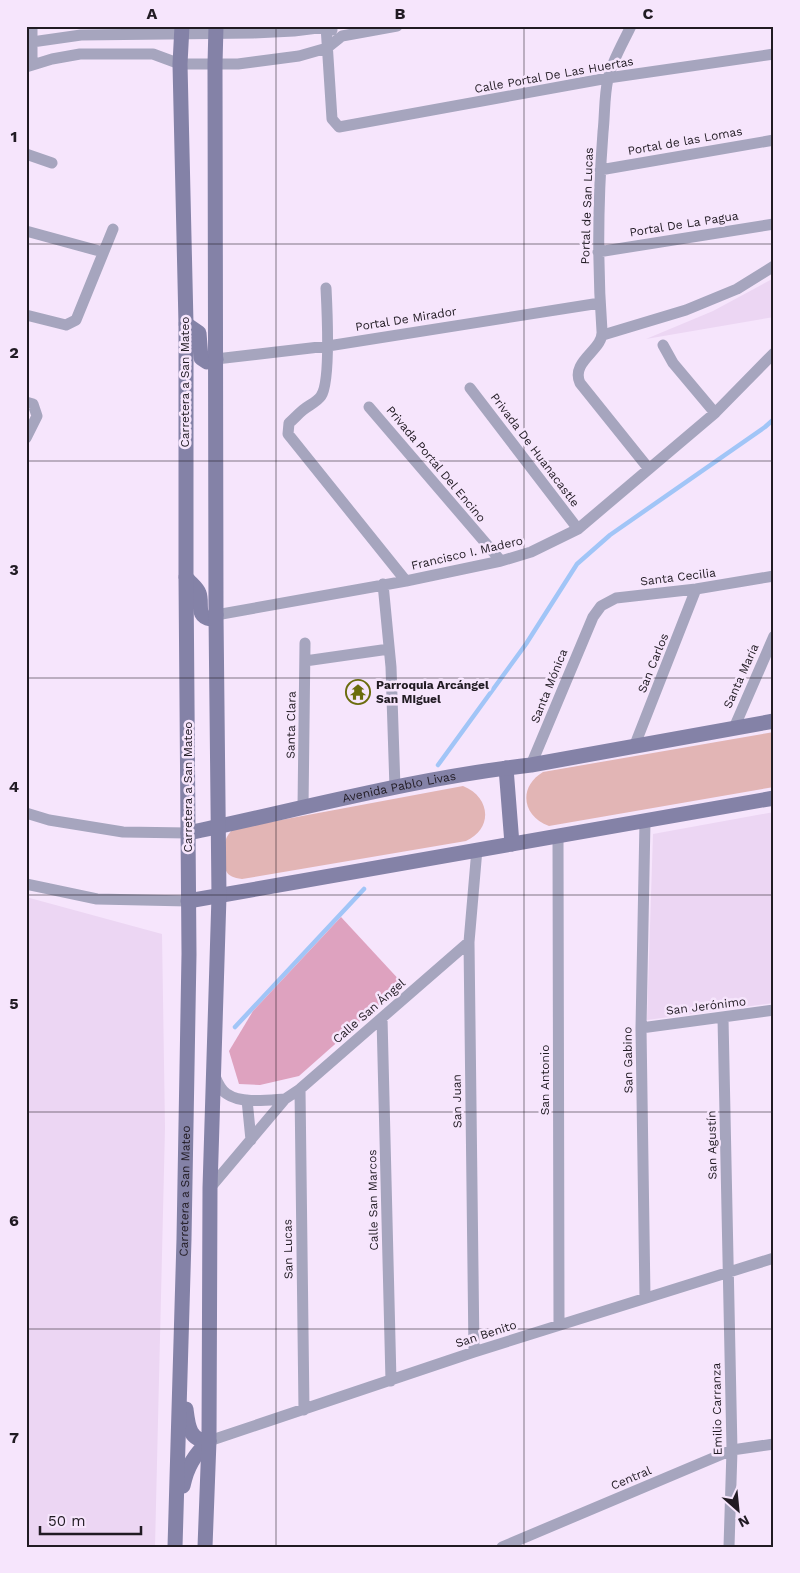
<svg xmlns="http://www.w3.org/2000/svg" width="800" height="1573" viewBox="0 0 800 1573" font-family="'Work Sans',sans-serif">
<rect width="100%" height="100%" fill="#f6e5fc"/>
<!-- built -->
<path fill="#ecd6f3" d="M774,278v39l-128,22 67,-28z
M774,812v191l-127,17 6,-186z
M26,897l136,37 3,194 -10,419h-129z"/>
<!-- green -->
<path fill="#e2b5b5" d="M774,732v55l-225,39c-27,-10 -31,-39 -6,-54z
M463,786c28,11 30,43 3,55l-224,38c-17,-2 -18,-9 -18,-25 0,-11 1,-17 9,-25z"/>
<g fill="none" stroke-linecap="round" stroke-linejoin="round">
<!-- stream -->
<path stroke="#a1c5f7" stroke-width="4.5" d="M438,765l88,-121 51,-80 33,-29 155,-108 9,-8
M235,1027l129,-138"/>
</g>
<!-- building -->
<path fill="#dea2bf" d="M341,917l62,67 -104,92 -39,9 -21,-1 -10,-33 24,-40z"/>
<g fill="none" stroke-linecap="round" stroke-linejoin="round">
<!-- street -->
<path stroke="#a6a5be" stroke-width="11" d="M326,26l6,93 7,8 269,-49 166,-24
M631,26c-7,15 -20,37 -23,53 -4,17 -3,36 -5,53 -5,66 -6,132 -1,199 2,19 -32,30 -22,52l69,86
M26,45l6,-3 49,-7 172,-2 41,-2 32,-4 6,3
M32,64v-38
M26,67l26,-8 28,-5h73l27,10h58l61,-8 28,-8 15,-12 55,-10
M26,154l26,9
M600,170l174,-30
M26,231l77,21
M598,252l176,-28
M326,288c1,20 5,94 -5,108 -4,6 -12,9 -18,14 -5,4 -9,9 -14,13l-1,11 118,147
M26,315l40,10 10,-5 37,-91
M603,335l83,-25 51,-21 37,-23
M663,345l10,18 42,50
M216,359l112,-13 272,-43
M470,388l108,141
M26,402l7,2 4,12 -11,22
M369,407l132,154
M383,584l8,83 4,121
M216,615l190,-34 95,-20 30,-9 47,-23 137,-116 59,-60
M305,661l84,-12
M734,728l40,-92
M634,747l62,-158
M531,765l62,-148 8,-11 15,-8 80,-9 78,-13
M303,808l2,-165
M26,813l23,7 74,12 65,1
M558,836l1,489
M26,884l71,15 91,2
M382,1018l9,363
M723,1018l9,432 -3,97
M641,1028l133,-18
M214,1074c3,7 6,16 13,20 14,10 42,6 58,5
M300,1089l4,321
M247,1100l4,40
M210,1188l75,-89 15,-10 169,-147
M645,1298l-4,-270 4,-207
M474,1352l-5,-410 8,-93
M209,1441l265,-89 300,-94
M502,1547l230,-97 42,-6"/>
<!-- secondary -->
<g stroke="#8482a7" stroke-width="15">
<path d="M186,324l13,9 2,25 6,4 9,-3"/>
<path d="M186,577c3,5 11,10 13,16 4,10 -4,24 12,26l5,-4"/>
<path d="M506,768l6,76"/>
<path id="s1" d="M188,833c114,-24 227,-55 343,-68l243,-44"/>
<path d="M188,901l586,-103"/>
<path d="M186,1409c2,16 3,32 23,32"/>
<path d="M183,1486c4,-19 11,-31 26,-45"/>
<path id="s2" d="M175,1547l9,-308 5,-285 -3,-377v-253l-6,-260 2,-38"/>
<path d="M205,1547l4,-106 1,-253 9,-292 -3,-281 -1,-551 1,-38"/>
</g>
</g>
<!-- grid -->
<path fill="none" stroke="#211b23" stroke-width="1" stroke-opacity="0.55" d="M276,26v1521M524,26v1521M26,244h748M26,461h748M26,678h748M26,895h748M26,1112h748M26,1329h748"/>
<!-- icons -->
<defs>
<symbol id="temple-ring" viewBox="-11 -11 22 22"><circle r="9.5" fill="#f6e5fc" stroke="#6b6c0d" stroke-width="1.5"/><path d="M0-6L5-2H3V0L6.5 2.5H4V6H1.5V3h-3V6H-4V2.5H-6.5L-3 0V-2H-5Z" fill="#6b6c0d"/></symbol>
</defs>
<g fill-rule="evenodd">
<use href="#temple-ring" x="344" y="678" width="28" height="28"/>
</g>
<g text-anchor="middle" stroke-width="5" stroke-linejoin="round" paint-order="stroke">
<!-- street labels -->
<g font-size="12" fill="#211b23" stroke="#f6e5fc">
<text transform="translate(554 75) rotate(-10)" y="4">Calle Portal De Las Huertas</text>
<text transform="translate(685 141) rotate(-10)" y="4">Portal de las Lomas</text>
<text transform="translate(587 206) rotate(-88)" y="4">Portal de San Lucas</text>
<text transform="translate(684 224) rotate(-9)" y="4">Portal De La Pagua</text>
<text transform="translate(406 319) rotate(-9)" y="4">Portal De Mirador</text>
<text transform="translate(185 382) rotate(-90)" y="4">Carretera a San Mateo</text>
<text transform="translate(535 450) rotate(53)" y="4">Privada De Huanacastle</text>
<text transform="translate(436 464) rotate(50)" y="4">Privada Portal Del Encino</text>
<text transform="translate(467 553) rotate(-13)" y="4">Francisco I. Madero</text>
<text transform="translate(678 577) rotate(-7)" y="4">Santa Cecilia</text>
<text transform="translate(653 663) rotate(-68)" y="4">San Carlos</text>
<text transform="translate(741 676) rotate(-66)" y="4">Santa María</text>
<text transform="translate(549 686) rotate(-68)" y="4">Santa Mónica</text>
<text transform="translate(291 725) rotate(-89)" y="4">Santa Clara</text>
<text transform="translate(188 787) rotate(-90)" y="4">Carretera a San Mateo</text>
<text dy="4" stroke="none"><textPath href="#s1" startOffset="216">Avenida Pablo Livas</textPath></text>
<text transform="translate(706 1006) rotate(-7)" y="4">San Jerónimo</text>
<text transform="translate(369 1011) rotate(-41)" y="4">Calle San Ángel</text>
<text transform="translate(628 1060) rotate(-91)" y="4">San Gabino</text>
<text transform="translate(545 1080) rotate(-90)" y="4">San Antonio</text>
<text transform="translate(457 1101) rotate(-91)" y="4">San Juan</text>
<text transform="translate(712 1145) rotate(-91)" y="4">San Agustín</text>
<text dy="4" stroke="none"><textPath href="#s2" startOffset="356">Carretera a San Mateo</textPath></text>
<text transform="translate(373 1200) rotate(-91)" y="4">Calle San Marcos</text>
<text transform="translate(288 1249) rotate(-91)" y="4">San Lucas</text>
<text transform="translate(486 1334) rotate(-18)" y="4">San Benito</text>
<text transform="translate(717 1409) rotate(-91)" y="4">Emilio Carranza</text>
<text transform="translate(631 1478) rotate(-23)" y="4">Central</text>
</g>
<!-- poi labels -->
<g font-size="12" font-weight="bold" fill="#211b23" stroke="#f6e5fc" text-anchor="start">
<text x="376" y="689">Parroquia Arcángel<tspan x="376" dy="14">San Miguel</tspan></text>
</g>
</g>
<!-- border -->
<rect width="800" height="1573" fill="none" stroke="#f6e5fc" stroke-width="55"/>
<!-- north arrow -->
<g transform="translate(738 1510) rotate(153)" stroke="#f6e5fc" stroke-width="4" paint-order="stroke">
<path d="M0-4L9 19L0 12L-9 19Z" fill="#211b23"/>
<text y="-8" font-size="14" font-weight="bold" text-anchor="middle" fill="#211b23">N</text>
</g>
<!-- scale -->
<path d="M40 1526v8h101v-8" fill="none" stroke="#211b23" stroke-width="2.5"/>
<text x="48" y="1526" font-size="15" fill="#211b23" stroke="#f6e5fc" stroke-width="4" paint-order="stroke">50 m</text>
<rect x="28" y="28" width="744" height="1518" fill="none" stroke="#211b23" stroke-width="2"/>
<g font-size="16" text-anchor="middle" font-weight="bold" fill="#211b23">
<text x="152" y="19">A</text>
<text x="400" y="19">B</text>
<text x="648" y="19">C</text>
<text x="14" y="142">1</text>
<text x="14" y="358">2</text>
<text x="14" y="575">3</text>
<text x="14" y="792">4</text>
<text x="14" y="1009">5</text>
<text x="14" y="1226">6</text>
<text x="14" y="1443">7</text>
</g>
</svg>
